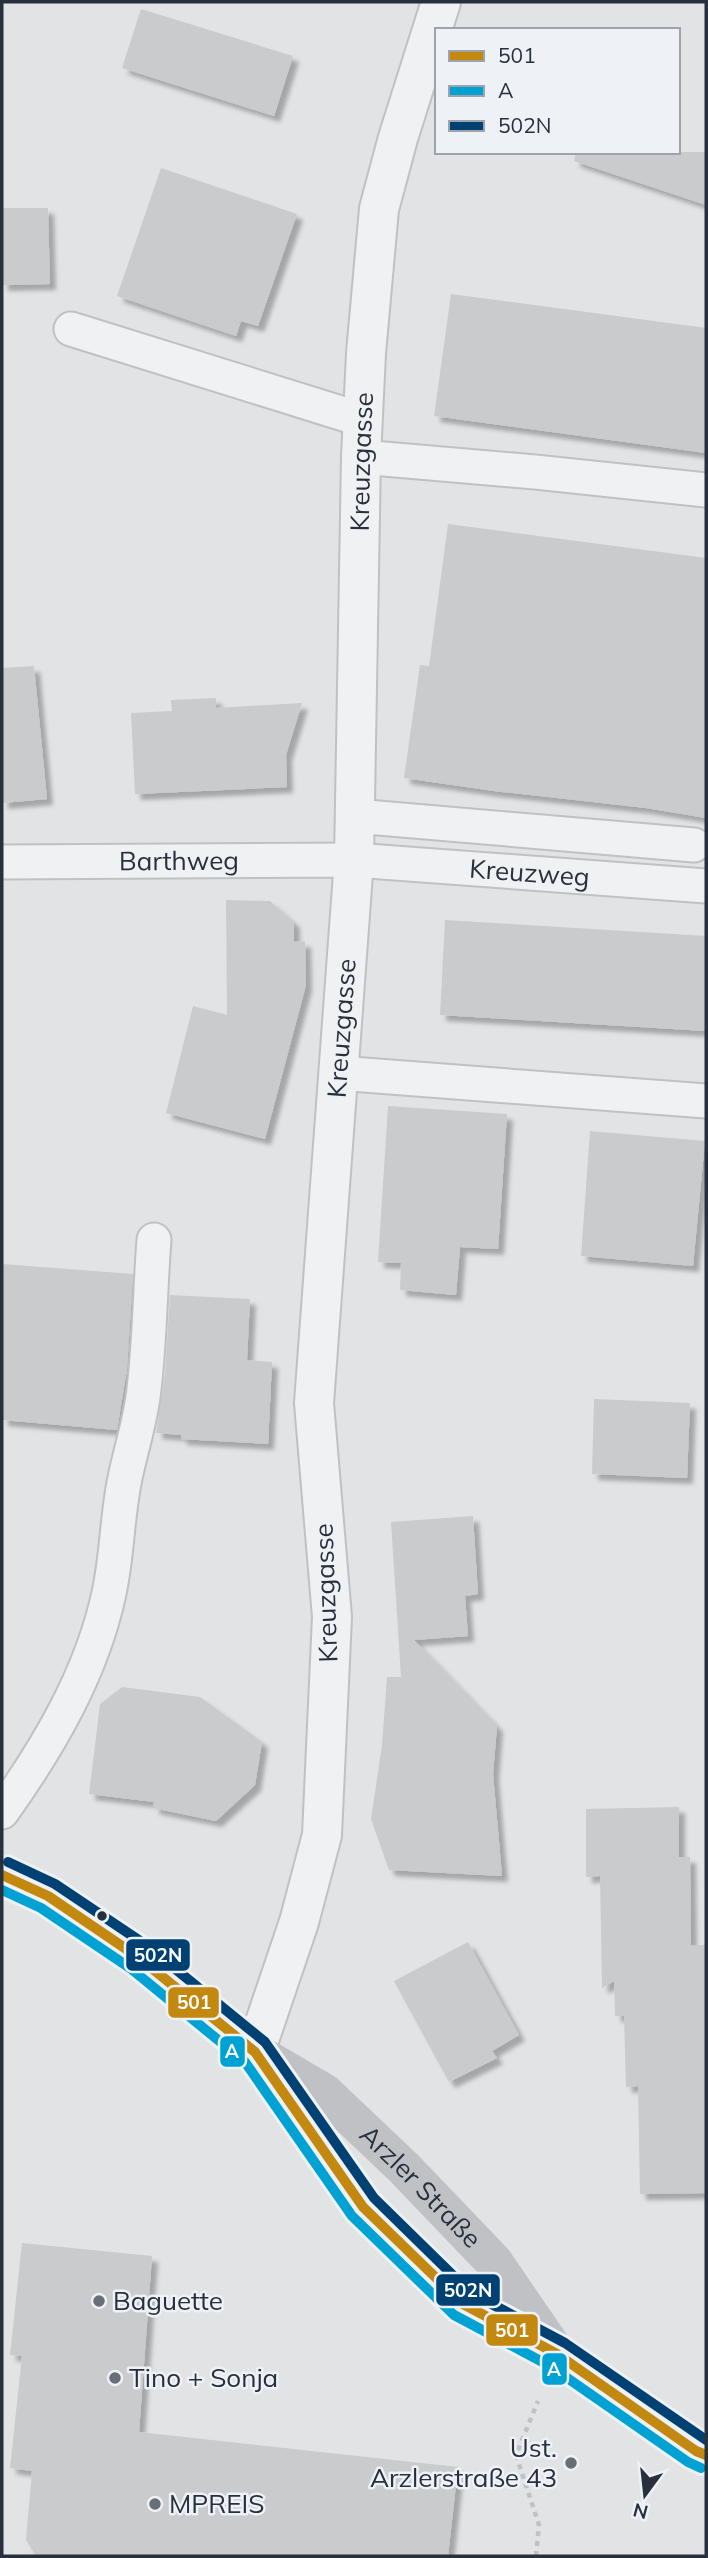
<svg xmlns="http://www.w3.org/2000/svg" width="708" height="2558" viewBox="0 0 708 2558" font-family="Mulish,sans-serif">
<defs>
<filter id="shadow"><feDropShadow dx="6" dy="6" stdDeviation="2" flood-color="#0004"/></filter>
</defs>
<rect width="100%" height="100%" fill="#e1e3e5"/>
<!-- building -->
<path fill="#c9cbcd" filter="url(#shadow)" d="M141,9l152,47 -19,60 -152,-48z
M576,152h130v53l-132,-44z
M161,168l136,46 -39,112 -17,-5 -5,15 -119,-40z
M2,208h46l2,76 -48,1z
M451,294l255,34v125l-272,-37z
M448,524l258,34v260l-60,-10 -152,-17 -90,-13 16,-113 9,1z
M34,666l13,133 -45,4v-135z
M216,698v10l86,-5 -16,52 1,32 -152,7 -4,-81 41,-2 -1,-11z
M226,900l44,1 24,21v20l11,-1 1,44 -41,154 -99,-26 27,-107 34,9z
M445,920l261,16v95l-266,-16z
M388,1106l119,8 -9,135 -38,-2 -4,48 -56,-5 1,-27 -23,-1z
M590,1131l115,10 -12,125 -112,-10z
M2,1264l131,10 -6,95 -10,61 -115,-10z
M170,1295l80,4 -3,61 25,2 -4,82 -87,-5v-4l-25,-2 9,-60z
M594,1399l96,4 -3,75 -95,-4z
M473,1516l5,78 -13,2 3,40 -54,4 83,86 -4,48 9,102 -113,-6 -18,-51 11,-74 5,-68h14l-10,-155z
M122,1687l78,10 62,45 -7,43 -39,36 -63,-13 1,-6 -65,-8 11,-90z
M679,1807v50h11l1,88h15v248l-66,1 -2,-108 -12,1 -2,-71h-9l-1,-35 -12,7 -2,-112 -14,1v-68z
M468,1942l51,93 -27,16 5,7 -48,24 -55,-101z
M22,2243l130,13 -13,176 319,35 -10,89h-412l-10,-16 6,-69 -22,-3 12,-112 -12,-1z"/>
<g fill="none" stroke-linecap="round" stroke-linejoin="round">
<defs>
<g id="service">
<path d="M71,329l292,91"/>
<path d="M361,457l174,15 171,18"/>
<path d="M355,816l339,29"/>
<path id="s1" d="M2,862l352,-2 352,26"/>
<path d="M338,1073l368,28"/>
<path d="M2,1812c47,-66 90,-139 107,-219 8,-36 8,-74 15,-110 6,-32 17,-62 20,-94 6,-49 6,-99 10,-149"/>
</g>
<g id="minor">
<path id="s2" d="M255,2052l44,-130 23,-87 10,-218 -18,-214 40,-543 7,-403 5,-104 13,-144 19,-71 43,-136"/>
</g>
</defs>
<!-- service casing -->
<use href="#service" stroke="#bfc1c3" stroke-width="37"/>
<!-- minor casing -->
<use href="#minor" stroke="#bfc1c3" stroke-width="42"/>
<!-- path -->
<path stroke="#bfc1c6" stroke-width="4.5" stroke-dasharray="5 5" stroke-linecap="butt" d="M536,2556l3,-31 -23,-70 22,-54"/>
<!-- service -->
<use href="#service" stroke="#f0f1f2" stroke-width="33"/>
<!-- minor -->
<use href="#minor" stroke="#f0f1f2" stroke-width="38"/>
<!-- secondary -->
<g stroke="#bfc1c5" stroke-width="38">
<path id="s3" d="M2,1875l46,21 90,61 117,95 70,41 79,75 90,94 63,92"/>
<path d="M262,2062l101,145 100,97 94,50 139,97 10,4"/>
</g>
<defs>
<path id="bus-1" d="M2,1875l46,21 90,61 117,95 108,155 100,97 94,50 139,97 10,4"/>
<path id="bus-2" d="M2,1890l39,18 89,60 115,94 107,154 102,99 96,51 138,96 13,6"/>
<path id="bus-3" d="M8,1862l47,22 91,61 119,97 109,156 97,95 94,50 141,97"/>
</defs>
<!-- bus-1 casing -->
<use href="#bus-1" stroke="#eef1f5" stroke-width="16"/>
<!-- bus-2 casing -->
<use href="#bus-2" stroke="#eef1f5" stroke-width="16"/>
<!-- bus-3 casing -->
<use href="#bus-3" stroke="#eef1f5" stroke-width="16"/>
<!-- bus-1 -->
<use href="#bus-1" stroke="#c38810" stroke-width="10"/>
<!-- bus-2 -->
<use href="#bus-2" stroke="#00a2d3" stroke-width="10"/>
<!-- bus-3 -->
<use href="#bus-3" stroke="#004173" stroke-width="10"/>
</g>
<!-- markers -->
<circle fill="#28303e" stroke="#eef1f5" stroke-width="2.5" cx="102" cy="1916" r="6"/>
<g fill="#696f78" stroke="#eef1f5" stroke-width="2.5">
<circle cx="99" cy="2301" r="7"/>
<circle cx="115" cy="2378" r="7"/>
<circle cx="571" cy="2463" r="7"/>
<circle cx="155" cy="2504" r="7"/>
</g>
<g text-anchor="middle" stroke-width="5" stroke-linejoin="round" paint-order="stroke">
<!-- street labels -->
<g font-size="26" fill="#28303e" stroke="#eef1f5">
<text dy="9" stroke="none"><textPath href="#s2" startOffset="1603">Kreuzgasse</textPath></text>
<text dy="9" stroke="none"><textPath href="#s1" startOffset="177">Barthweg</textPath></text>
<text dy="9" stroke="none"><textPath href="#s1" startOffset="528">Kreuzweg</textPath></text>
<text dy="9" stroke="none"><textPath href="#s2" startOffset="1036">Kreuzgasse</textPath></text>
<text transform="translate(326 1593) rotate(-92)" y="9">Kreuzgasse</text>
<text dy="9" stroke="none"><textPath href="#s3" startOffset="525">Arzler Straße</textPath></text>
</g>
<!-- poi labels -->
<g font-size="26" fill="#28303e" stroke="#eef1f5" text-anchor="start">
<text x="113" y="2310">Baguette</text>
<text x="129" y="2387">Tino + Sonja</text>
<text x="557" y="2457" text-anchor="end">Ust.<tspan x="557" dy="30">Arzlerstraße 43</tspan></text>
<text x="169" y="2513">MPREIS</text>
</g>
</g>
<g stroke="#eef1f5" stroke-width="2.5">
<rect x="125" y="1938" width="66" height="34" rx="7" fill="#004173"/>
<rect x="167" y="1986" width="53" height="33" rx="7" fill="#c38810"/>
<rect x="219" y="2035" width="27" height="33" rx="7" fill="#00a2d3"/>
<rect x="435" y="2273" width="66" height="34" rx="7" fill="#004173"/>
<rect x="485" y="2313" width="54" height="34" rx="7" fill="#c38810"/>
<rect x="541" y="2352" width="27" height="34" rx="7" fill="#00a2d3"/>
</g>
<g font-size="19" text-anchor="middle" font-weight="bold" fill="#fff">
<text x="158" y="1962">502N</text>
<text x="194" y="2009">501</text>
<text x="232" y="2058">A</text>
<text x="468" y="2297">502N</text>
<text x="512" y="2337">501</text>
<text x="554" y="2376">A</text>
</g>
<!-- border -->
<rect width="708" height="2558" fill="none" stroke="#28303e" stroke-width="7"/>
<!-- legend -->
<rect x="435" y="28" width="245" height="126" fill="#eef1f5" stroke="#9fa4ac" stroke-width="2"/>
<rect x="449" y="51" width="35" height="10" fill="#c38810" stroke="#9fa4ac" stroke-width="2"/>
<text x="498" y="63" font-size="21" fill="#28303e">501</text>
<rect x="449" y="86" width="35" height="10" fill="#00a2d3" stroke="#9fa4ac" stroke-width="2"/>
<text x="498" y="98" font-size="21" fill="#28303e">A</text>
<rect x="449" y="121" width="35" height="10" fill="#004173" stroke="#9fa4ac" stroke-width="2"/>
<text x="498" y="133" font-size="21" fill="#28303e">502N</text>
<!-- north arrow -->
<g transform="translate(645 2495) rotate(195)" stroke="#eef1f5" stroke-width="5" paint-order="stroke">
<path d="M0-5L12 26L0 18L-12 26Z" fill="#28303e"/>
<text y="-10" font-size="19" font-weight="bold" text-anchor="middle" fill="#28303e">N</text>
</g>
</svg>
